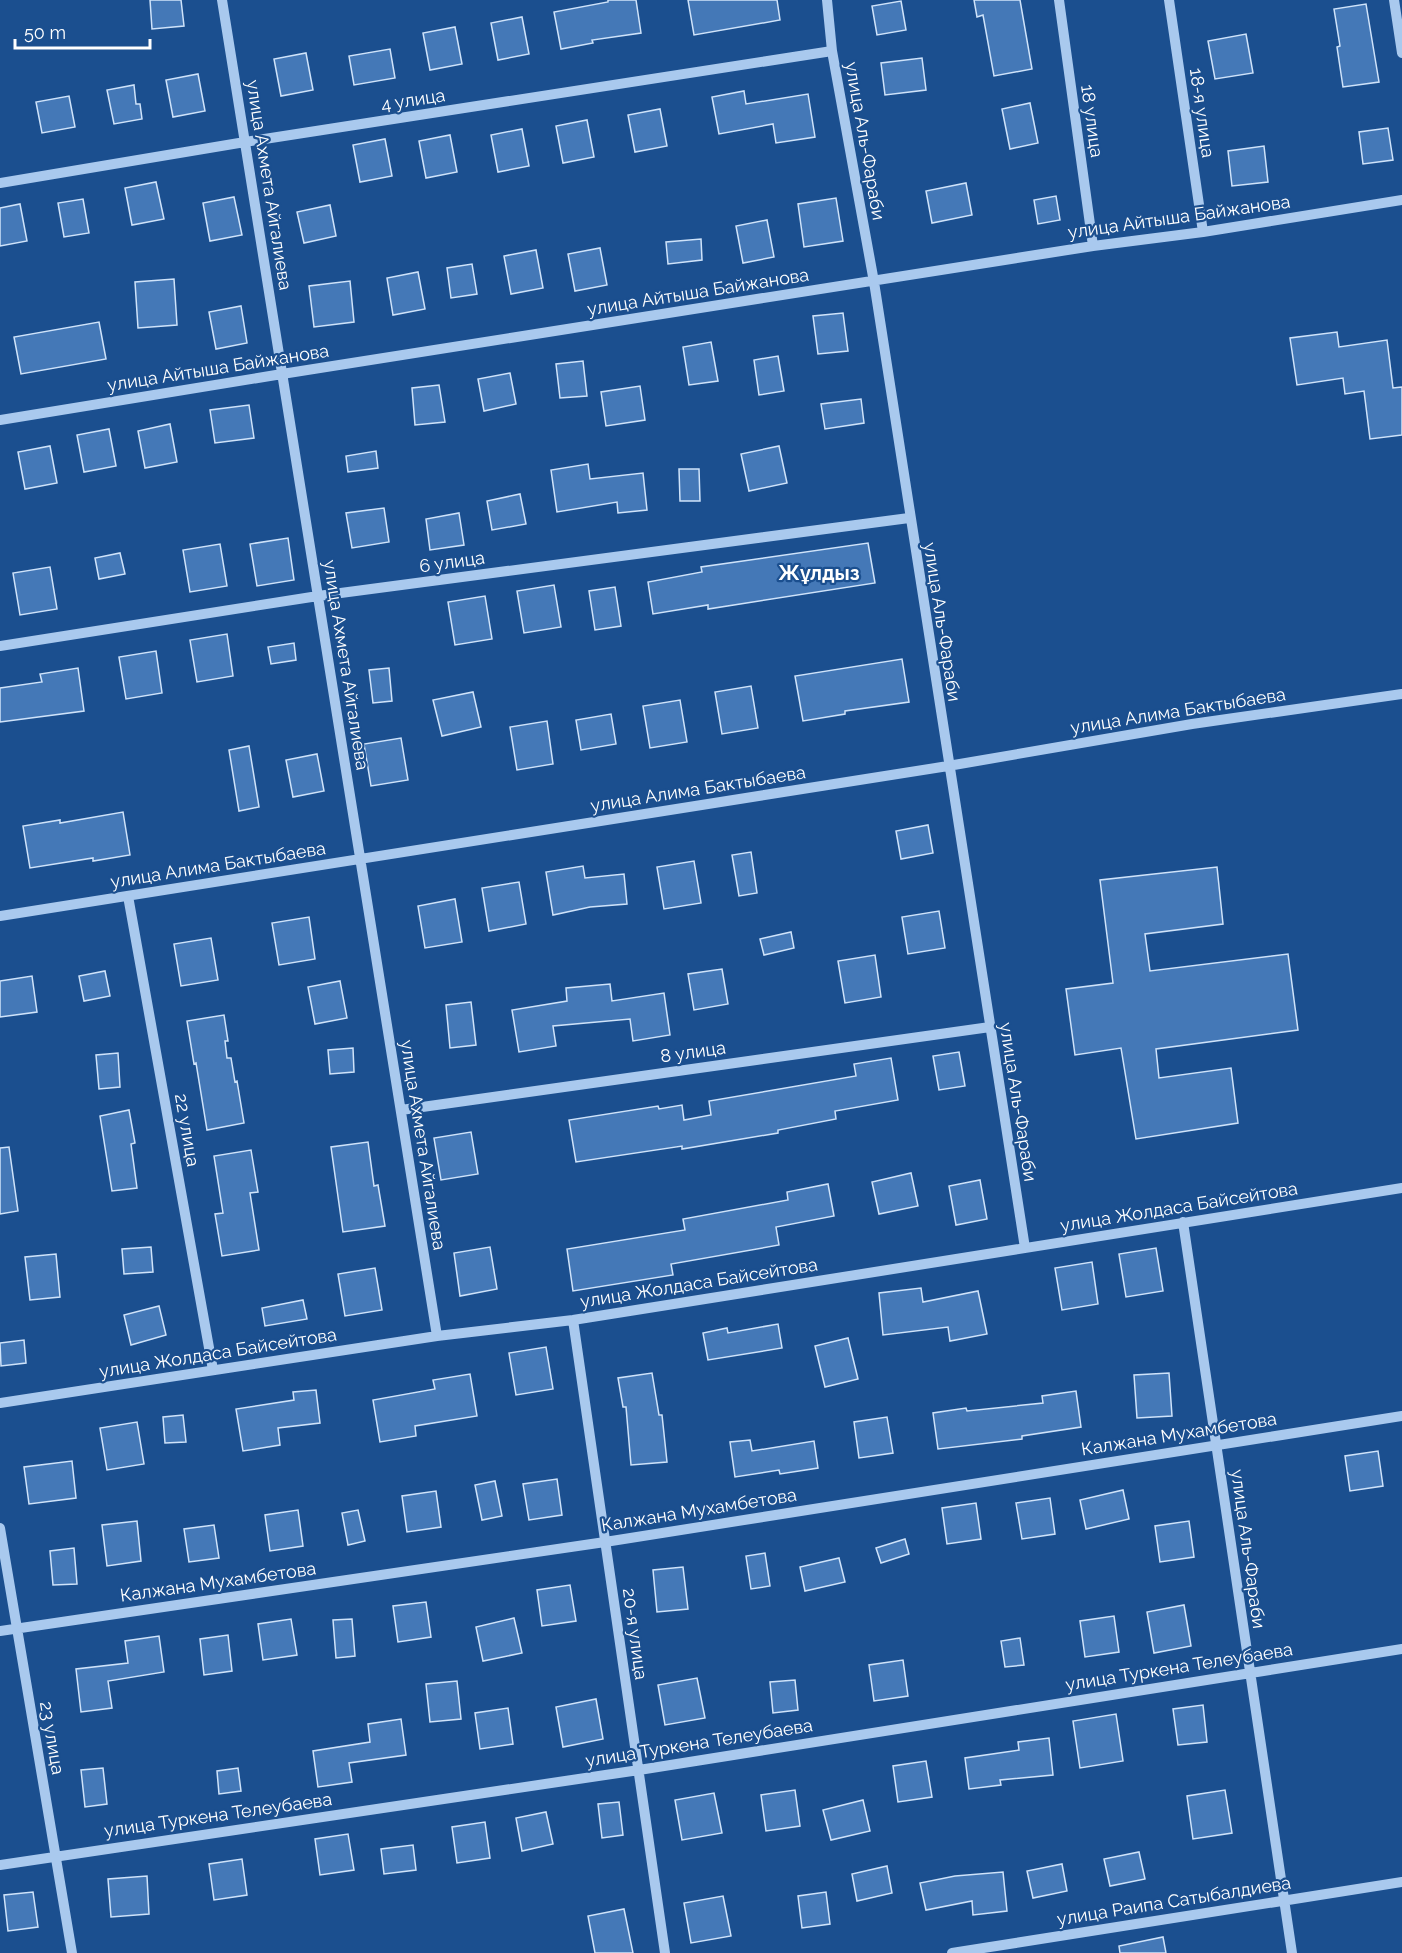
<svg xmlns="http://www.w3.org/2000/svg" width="1402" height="1953" viewBox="0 0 1402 1953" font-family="Raleway,sans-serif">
<rect width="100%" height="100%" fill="#1b4f8f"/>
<!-- building -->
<path fill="#4478b7" stroke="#cfe3fa" stroke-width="1.5" d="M150,0h31l3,26 -32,3z
M608,0h28l5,33 -49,7 1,3 -32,6 -7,-37 54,-10z
M688,0h89l3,20 -86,15z
M974,0h46l12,69 -38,7 -11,-61 -6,2z
M901,1l5,29 -29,5 -5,-29z
M1366,4l13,78 -36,5 -6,-40 3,-1 -6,-37z
M522,17l7,37 -31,6 -7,-37z
M455,27l7,37 -32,6 -7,-37z
M1246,34l7,39 -38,6 -7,-38z
M390,49l5,29 -41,7 -5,-29z
M306,53l7,37 -32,6 -7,-37z
M922,58l4,32 -41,5 -4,-32z
M198,74l7,37 -32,6 -7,-37z
M134,85l2,19h4l2,15 -28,5 -7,-34z
M744,91l2,13 62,-10 7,43 -39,6 -3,-19 -54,10 -7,-37z
M69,96l6,31 -33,6 -6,-31z
M1030,103l8,40 -28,6 -8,-40z
M660,109l7,37 -32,6 -7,-37z
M587,120l7,37 -31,6 -7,-37z
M1388,128l5,32 -30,4 -4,-32z
M522,129l7,37 -31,6 -7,-37z
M450,135l7,37 -31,6 -7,-37z
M385,139l7,37 -32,6 -7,-37z
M1264,146l4,36 -36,4 -4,-35z
M156,182l8,37 -32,6 -7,-37z
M966,183l6,32 -40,8 -6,-32z
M1056,196l4,24 -22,4 -4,-24z
M234,197l8,38 -32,6 -7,-38z
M836,198l7,43 -39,6 -6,-43z
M83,199l6,34 -25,4 -6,-34z
M20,204l7,37 -27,5v-38z
M330,205l6,31 -32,7 -7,-31z
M767,220l7,37 -31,6 -7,-37z
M701,239l1,21 -34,4 -2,-22z
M600,248l7,37 -32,6 -7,-37z
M536,250l7,38 -32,6 -7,-38z
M472,264l5,30 -26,4 -4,-30z
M418,272l7,37 -32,6 -6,-37z
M174,279l3,46 -39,3 -3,-46z
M350,281l4,41 -40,5 -5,-41z
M241,306l6,37 -31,6 -7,-37z
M843,313l5,38 -30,3 -5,-38z
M99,322l7,37 -85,15 -7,-37z
M1337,332l2,15 48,-7 6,48 9,-1v48l-32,4 -6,-48 -19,3 -2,-16 -46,7 -7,-47z
M711,342l7,39 -29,4 -6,-38z
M778,356l6,35 -25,4 -5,-35z
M583,361l4,35 -27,2 -4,-34z
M510,373l6,31 -32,7 -6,-32z
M439,385l6,37 -30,3 -3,-37z
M640,386l5,34 -39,6 -5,-34z
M861,399l3,24 -39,6 -4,-25z
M249,405l5,33 -39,5 -5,-33z
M170,424l7,38 -32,6 -7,-37z
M109,429l7,37 -32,6 -7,-37z
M50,446l7,37 -32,6 -7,-37z
M779,446l8,37 -38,8 -8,-37z
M376,451l2,17 -30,4 -2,-16z
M588,464l2,15 53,-6 4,37 -29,3 -1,-11 -60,10 -6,-42z
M679,469h20l1,32h-20z
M520,494l6,30 -34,6 -5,-29z
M384,508l5,34 -37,6 -6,-35z
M459,513l5,32 -34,5 -4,-31z
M288,538l6,42 -37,6 -7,-42z
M868,543l7,40 -167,26v-4l-55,9 -5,-32 54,-10 -1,-5z
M220,544l7,42 -37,6 -7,-42z
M120,553l5,21 -26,5 -4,-21z
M50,567l7,42 -37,6 -7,-42z
M554,585l7,42 -37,6 -7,-42z
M615,587l6,39 -26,4 -6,-39z
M485,596l7,43 -37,6 -7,-43z
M227,634l6,42 -36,6 -7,-42z
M294,643l2,17 -25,4 -3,-17z
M156,651l6,42 -36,6 -7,-42z
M902,659l7,43 -64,9v3l-42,7 -8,-45z
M78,668l6,43 -84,11v-34l42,-6 -2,-8z
M389,668l3,33 -19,2 -4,-33z
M751,686l7,42 -36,6 -7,-42z
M473,692l8,35 -39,9 -9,-36z
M680,700l7,42 -37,6 -7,-42z
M611,714l5,30 -35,6 -5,-30z
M547,721l6,43 -36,6 -7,-43z
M401,738l7,42 -37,6 -7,-42z
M249,746l10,61 -20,4 -10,-61z
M317,754l7,37 -31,6 -7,-37z
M123,812l7,43 -37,6v-3l-63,10 -7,-42 37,-6v3z
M928,825l5,28 -32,6 -5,-28z
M751,852l6,41 -18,3 -7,-41z
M694,861l7,42 -37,6 -7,-42z
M583,866l2,12 39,-4 3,30 -37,3 -37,8 -7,-43z
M1217,867l6,57 -78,10 5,37 138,-17 10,76 -142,19 3,29 72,-10 7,55 -102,16 -15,-91 -46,7 -9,-66 47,-6 -13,-103z
M519,882l7,42 -37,7 -7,-43z
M455,899l7,43 -37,6 -7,-42z
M939,911l6,37 -37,6 -6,-37z
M309,917l6,42 -36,6 -7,-42z
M791,932l3,16 -30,7 -4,-16z
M211,938l7,42 -37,6 -7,-42z
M875,955l6,42 -36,6 -7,-42z
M722,969l6,35 -34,6 -6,-36z
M105,971l5,25 -26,5 -5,-25z
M32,976l5,36 -37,5v-36z
M340,981l7,37 -32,6 -7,-37z
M610,984l2,17 52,-8 6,42 -37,6 -3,-22 -77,7 3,20 -37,6 -7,-42 55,-9 -1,-13z
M471,1002l5,43 -26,3 -4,-43z
M224,1015l4,26h-3l2,17h4l4,24 2,-1 7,42 -37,7 -11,-67 -2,1 -7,-43z
M353,1048l1,24 -24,2 -2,-24z
M959,1052l6,34 -26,4 -6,-34z
M118,1053l2,34 -21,2 -3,-34z
M891,1058l7,42 -63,11 1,8 -58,11v3l-96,16v-3l-106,16 -7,-42 89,-14 1,3 23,-4 2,15 27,-5 -2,-14 147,-25 -2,-12z
M129,1110l6,33 -4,1 6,44 -25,3 -12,-75z
M471,1132l7,42 -37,6 -7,-42z
M368,1142l6,44 4,-1 7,41 -42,6 -12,-85z
M9,1147l9,64 -18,3v-66z
M251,1150l7,42 -8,1 9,57 -37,6 -7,-42 8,-1 -9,-57z
M911,1173l7,33 -39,8 -7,-32z
M980,1180l7,39 -31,6 -7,-39z
M828,1184l6,32 -58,11 3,18 -108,19 2,11 -100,16 -6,-42 118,-19 -2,-11 105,-19 -1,-8z
M151,1247l2,25 -29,2 -2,-25z
M490,1247l7,42 -37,7 -6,-43z
M1156,1248l7,43 -37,6 -7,-43z
M56,1254l4,43 -30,3 -5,-43z
M1092,1262l6,42 -36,6 -7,-42z
M375,1268l7,42 -37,6 -7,-42z
M921,1288l2,14 55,-11 9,43 -37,7 -2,-14 -65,8 -4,-42z
M303,1300l4,19 -42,7 -3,-18z
M159,1306l7,29 -35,10 -7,-30z
M778,1324l4,24 -74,12 -5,-27 24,-5 1,5z
M848,1338l10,41 -33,8 -10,-41z
M24,1340l2,23 -25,3 -1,-23z
M546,1347l7,42 -37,6 -7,-42z
M652,1373l7,42h3l5,47 -36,3 -5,-58h-3l-5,-29z
M1169,1373l3,43 -35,2 -3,-43z
M470,1374l7,42 -62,10 1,10 -36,6 -7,-42 62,-11 -2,-9z
M316,1390l4,33 -42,5 2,17 -37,6 -7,-42 58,-9 -1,-8z
M1076,1391l5,36 -59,9v3l-84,10 -5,-36 33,-5 1,3 76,-8 -1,-7z
M183,1415l3,27 -21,1 -2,-26z
M887,1417l6,36 -34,5 -5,-36z
M137,1422l7,42 -37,6 -7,-42z
M750,1440l2,11 62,-10 4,27 -38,6 -1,-4 -44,7 -5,-35z
M1378,1451l5,35 -33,5 -5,-35z
M72,1461l4,37 -47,6 -5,-37z
M557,1479l5,36 -33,5 -6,-36z
M495,1481l7,35 -20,4 -7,-35z
M1123,1490l6,29 -43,10 -6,-29z
M436,1491l5,36 -34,5 -5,-36z
M1050,1498l5,36 -33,5 -6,-36z
M976,1503l5,36 -34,5 -5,-36z
M298,1510l5,36 -33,5 -5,-36z
M358,1510l7,31 -17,4 -6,-32z
M137,1521l4,40 -34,5 -5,-41z
M1189,1521l5,36 -34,5 -5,-36z
M214,1525l5,33 -30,4 -5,-33z
M905,1539l4,15 -28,9 -5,-15z
M74,1548l3,36 -24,1 -3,-34z
M765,1553l5,33 -19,3 -5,-33z
M839,1558l6,24 -40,9 -5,-24z
M683,1567l5,42 -31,3 -4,-42z
M570,1585l6,36 -34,5 -5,-36z
M426,1602l5,35 -33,5 -5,-36z
M1184,1605l7,41 -37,7 -7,-41z
M1114,1616l5,36 -34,5 -5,-36z
M514,1618l8,35 -39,8 -7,-34z
M291,1619l6,36 -34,5 -5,-36z
M352,1619l3,37 -19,2 -3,-38z
M228,1635l4,36 -28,4 -4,-36z
M159,1636l5,36 -56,9 4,27 -31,4 -5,-43 52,-6 -3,-22z
M1020,1638l4,27 -19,2 -4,-26z
M903,1660l5,36 -34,5 -5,-36z
M697,1678l8,40 -40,7 -7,-40z
M795,1680l3,30 -25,3 -3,-31z
M457,1681l4,38 -31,3 -4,-38z
M596,1699l7,40 -40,8 -7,-40z
M1203,1705l4,37 -29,3 -5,-36z
M508,1708l5,36 -33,5 -5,-36z
M1116,1714l7,47 -43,7 -7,-47z
M401,1719l5,36 -57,8 3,19 -34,5 -5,-36 57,-9 -2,-18z
M1049,1738l4,37 -53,5 1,5 -32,4 -4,-31 54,-8 -1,-8z
M926,1761l6,36 -34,5 -5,-36z
M103,1768l4,36 -22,3 -4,-37z
M238,1768l3,23 -22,3 -2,-23z
M795,1790l5,36 -34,5 -5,-36z
M1225,1790l7,43 -39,6 -6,-43z
M714,1793l8,40 -40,7 -7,-40z
M863,1800l7,31 -39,9 -8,-30z
M619,1802l4,33 -21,3 -4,-34z
M546,1812l7,32 -31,7 -6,-33z
M485,1822l5,36 -33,5 -5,-36z
M348,1834l6,36 -34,5 -5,-36z
M413,1845l3,25 -32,4 -3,-25z
M1139,1852l6,27 -35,7 -6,-27z
M242,1859l5,36 -33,5 -5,-36z
M1062,1864l5,27 -34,7 -6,-27z
M887,1866l5,27 -35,8 -5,-27z
M1003,1872l4,39 -34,4 -1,-14 -46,9 -6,-27 35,-7z
M147,1876l2,38 -38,3 -3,-38z
M33,1892l5,35 -30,4 -4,-36z
M826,1892l4,32 -28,4 -4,-32z
M723,1896l8,40 -40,7 -7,-40z
M624,1909l9,44h-38l-7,-37z
M1163,1937l3,16h-46l-1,-7z"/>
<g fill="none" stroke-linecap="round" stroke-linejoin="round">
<!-- minor -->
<path stroke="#a9c9ee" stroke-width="10" d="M222,0l215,1336
M827,0l5,51 42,231 151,966
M1059,0l34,246
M1169,0l34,232
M1394,0l8,53
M0,183l245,-41 587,-91
M0,420l282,-46 811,-128 110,-14 199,-32
M0,646l318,-50 591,-78
M128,896l85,474
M0,916l948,-150 244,-42 210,-30
M401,1110l589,-83
M1183,1222l109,731
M573,1320l92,633
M0,1403l437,-67 136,-16 829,-132
M0,1528l72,425
M0,1631l605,-89 797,-126
M0,1865l639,-95 763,-121
M952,1953l450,-71"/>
</g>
<g text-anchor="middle" stroke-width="4.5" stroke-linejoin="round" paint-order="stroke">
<!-- street labels -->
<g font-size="18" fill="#fff" stroke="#1b4f8f">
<text transform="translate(413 100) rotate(-9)" y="6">4 улица</text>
<text transform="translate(1202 113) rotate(82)" y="6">18-я улица</text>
<text transform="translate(1092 121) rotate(82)" y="6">18 улица</text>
<text transform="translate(865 141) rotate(80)" y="6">улица Аль-Фараби</text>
<text transform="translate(269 185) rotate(81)" y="6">улица Ахмета Айгалиева</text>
<text transform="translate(1179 217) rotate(-8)" y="6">улица Айтыша Байжанова</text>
<text transform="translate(698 292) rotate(-9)" y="6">улица Айтыша Байжанова</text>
<text transform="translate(218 368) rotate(-9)" y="6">улица Айтыша Байжанова</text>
<text transform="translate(452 562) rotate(-8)" y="6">6 улица</text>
<text transform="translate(942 622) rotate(81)" y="6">улица Аль-Фараби</text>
<text transform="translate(346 665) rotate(81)" y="6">улица Ахмета Айгалиева</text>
<text transform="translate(1178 711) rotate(-9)" y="6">улица Алима Бактыбаева</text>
<text transform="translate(698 789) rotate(-9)" y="6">улица Алима Бактыбаева</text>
<text transform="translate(218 865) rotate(-9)" y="6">улица Алима Бактыбаева</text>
<text transform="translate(693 1052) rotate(-8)" y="6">8 улица</text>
<text transform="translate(1018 1102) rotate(81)" y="6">улица Аль-Фараби</text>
<text transform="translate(187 1130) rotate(80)" y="6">22 улица</text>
<text transform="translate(423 1145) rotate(81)" y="6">улица Ахмета Айгалиева</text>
<text transform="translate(1179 1207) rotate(-9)" y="6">улица Жолдаса Байсейтова</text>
<text transform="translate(699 1283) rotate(-9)" y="6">улица Жолдаса Байсейтова</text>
<text transform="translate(218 1353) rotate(-9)" y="6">улица Жолдаса Байсейтова</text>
<text transform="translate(1179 1434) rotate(-9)" y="6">Калжана Мухамбетова</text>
<text transform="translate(699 1510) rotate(-9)" y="6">Калжана Мухамбетова</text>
<text transform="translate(1248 1549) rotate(82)" y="6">улица Аль-Фараби</text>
<text transform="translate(218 1582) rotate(-8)" y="6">Калжана Мухамбетова</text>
<text transform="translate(635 1634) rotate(82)" y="6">20-я улица</text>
<text transform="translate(1179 1667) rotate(-9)" y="6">улица Туркена Телеубаева</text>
<text transform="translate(52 1738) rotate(80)" y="6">23 улица</text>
<text transform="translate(699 1743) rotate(-9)" y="6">улица Туркена Телеубаева</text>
<text transform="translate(218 1815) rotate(-8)" y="6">улица Туркена Телеубаева</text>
<text transform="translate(1174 1901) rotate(-9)" y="6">улица Раипа Сатыбалдиева</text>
</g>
<!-- neighbourhood labels -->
<g font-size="20" font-weight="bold" fill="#fff" stroke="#1b4f8f">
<text x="819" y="580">Жұлдыз</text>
</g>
</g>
<!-- scale -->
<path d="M15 39v9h135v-9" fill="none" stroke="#ffffff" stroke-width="3"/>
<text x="24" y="39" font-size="18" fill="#ffffff" stroke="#1b4f8f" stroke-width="4.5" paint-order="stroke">50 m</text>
</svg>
